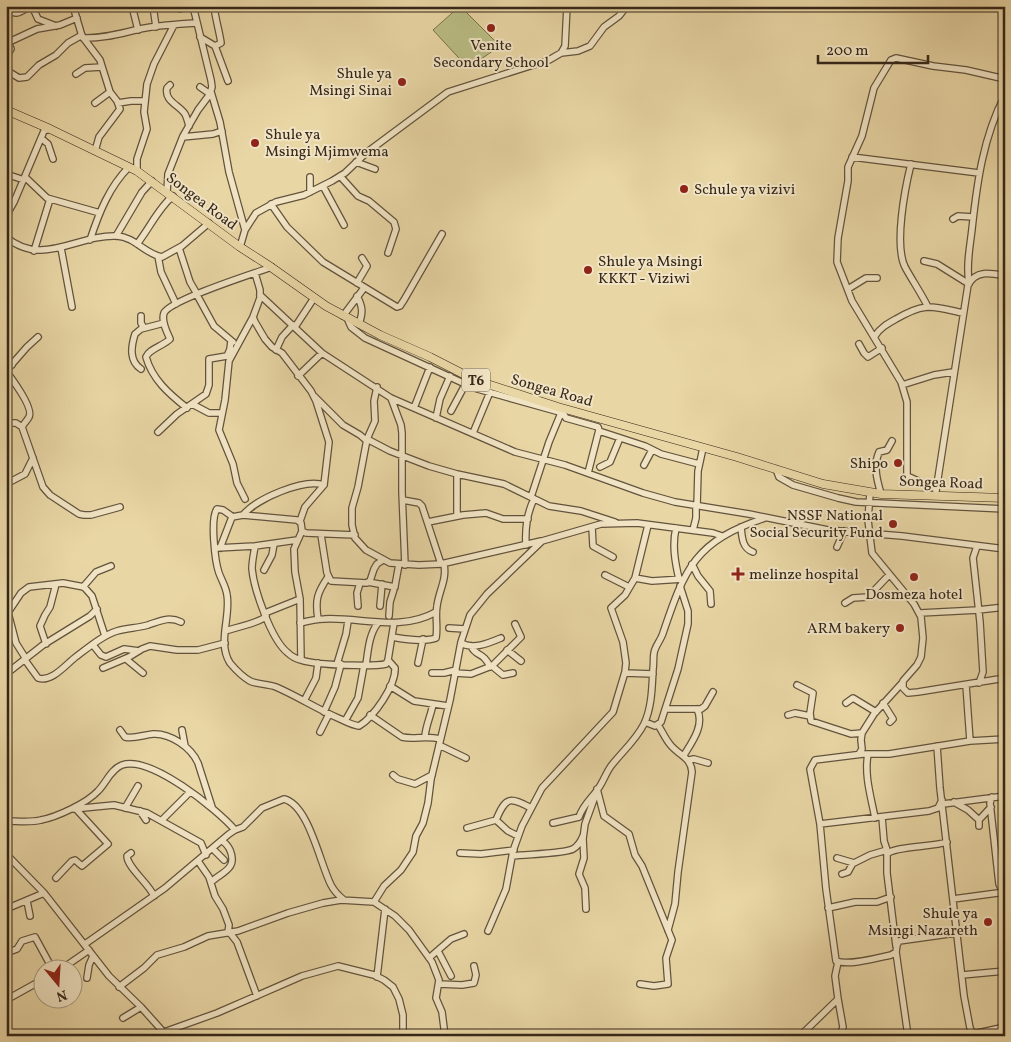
<svg xmlns="http://www.w3.org/2000/svg" width="1011" height="1042" viewBox="0 0 1011 1042" font-family="Vollkorn,serif">
<rect width="100%" height="100%" fill="#e9d6a5"/>
<filter id="stains"><feTurbulence type="fractalNoise" baseFrequency=".004" numOctaves="4"/><feColorMatrix values="0 0 0 0 .2 0 0 0 0 .09 0 0 0 0 .02 0 0 0 .5 -.17"/></filter>
<radialGradient id="worn" r=".72"><stop offset=".6" stop-color="#630" stop-opacity="0"/><stop offset="1" stop-color="#630" stop-opacity=".3"/></radialGradient>
<!-- green -->
<path fill="#babd84" stroke="#78724f" d="M460,6l40,40 -32,22 -35,-38z"/>
<g fill="none" stroke-linecap="round" stroke-linejoin="round">
<defs>
<path id="minor" d="M32,6l6,13 18,7
M73,6l9,30 18,24 10,32 7,9 3,8 -21,28 -4,14
M132,6l6,24
M153,6l3,21
M214,6c1,11 6,28 7,37l-6,3
M180,9l1,-3
M9,10c9,7 13,0 22,-4
M6,37l5,12 -5,8
M200,37l15,9 13,35
M83,38c21,1 42,-6 62,-10 17,-3 34,-4 51,-5
M9,42l28,-13 23,-4 17,-7
M561,53l17,-2 12,-5 14,-19 15,-11 8,-10
M6,70l13,8 8,-1 12,-12 17,-10 12,-12 14,-8
M76,74l9,-6 17,-1
M170,85l-3,3c-3,13 12,17 18,26 2,4 3,8 4,12
M200,87l10,7
M211,92l9,30 9,50 16,58
M95,103l15,-11
M118,103l13,-2h14
M183,137l30,-3 9,-3
M41,138l7,6 5,15
M852,157l127,16
M356,162l19,7
M911,164c-6,24 -17,81 -6,103 7,13 16,26 23,40
M137,171v-12l10,-30 -3,-17 3,-28 7,-20 20,-39
M6,174l18,6
M340,176l18,20 11,5 25,21 2,7 -8,24
M25,177l22,21 53,15
M323,186l21,39
M167,192l1,-18 15,-38 15,-26 12,-16 2,-7 -1,-7 -18,-74
M310,192v-15
M271,204l16,23 36,35 74,45 3,-1 4,-6 38,-66
M6,216l8,-14 30,-71 6,-2
M953,219l5,-3 15,1
M116,236l26,-44 10,-11
M6,237c36,31 72,-3 111,-1 18,1 28,18 45,21l20,-11 27,-23
M90,240c9,-27 19,-53 39,-73
M137,244c12,-15 22,-37 36,-48
M240,247l5,-17 11,-17 20,-11 28,-7 28,-14 13,-8 21,-20 82,-61 101,-32 12,-7 4,-7 2,-40
M61,248l11,59
M179,248l11,34 7,12
M34,251l16,-52
M158,256l3,16 15,32
M924,261l13,3 32,20
M255,273l5,17v8l-7,19 2,5 10,17 7,8 10,6 29,38 5,10 13,41 -5,43 -19,22 -5,14
M357,283l10,-17 -5,-8
M969,283c-3,-18 1,-36 3,-54 5,-46 11,-92 33,-134
M848,289l18,-11h11
M197,295l17,31 19,16
M260,295l62,58 69,45 124,54 50,13 78,28 32,9 74,12 79,16 74,6 103,13
M357,296c6,11 6,17 2,28
M141,316v7l3,5
M343,316l21,-28
M347,318l4,9 14,11 109,50 89,25
M295,327l19,-29
M875,336c5,-8 12,-12 21,-17 29,-17 35,-13 67,-6
M859,344l5,9 4,4 14,-9
M276,350l6,-13 11,-12
M6,358l6,7
M141,369c-12,-8 -10,-22 -6,-35l6,-5 23,-6
M6,371c6,8 28,37 23,46 -2,4 -5,6 -7,10l21,60 7,8 29,19 5,1h7l29,-8
M6,371l21,-24 11,-10
M298,376l24,-23
M902,385l32,-10 19,-3
M377,387l-3,14 1,20 -8,18 -9,48 -6,21v17l3,13 11,12 24,13 29,2 22,-1 100,-23
M314,396l29,29 17,10 7,6
M391,398l10,27 1,8v59l3,73
M192,404l17,9h12
M187,408c-18,-14 -35,-29 -41,-51 3,-8 17,-11 24,-18 -3,-7 -9,-18 -6,-26 6,-13 91,-40 108,-46
M414,408l16,-41
M563,410v3l3,5 32,9 1,3 -11,43
M451,411l15,-28
M436,418l4,-19 10,-23
M6,423h10l6,4
M599,431l46,15 16,8 38,10
M158,432l19,-18 29,-20 3,-9v-26l18,-3 3,-7 1,-8
M473,433l17,-41
M367,439l23,12 39,15 28,8 47,10 45,22 32,5 34,11
M644,465l8,-15
M600,467l10,-5 10,-24
M776,469l3,8 14,8 45,13 18,4 149,7
M457,474v42
M6,484l19,-10 8,-16
M936,489l-29,-13v-74l-6,-20 -49,-81 -15,-39 1,-24 10,-57v-14l14,-31 12,-48 17,-28 5,-2 37,8 33,4 39,9
M936,491l32,-206c8,-15 22,-12 37,-9
M870,493l-2,27 4,33 42,51 7,13 2,21 -2,19 -4,8 -14,16v7l5,5 10,-1 87,-14
M881,494c-4,-14 -8,-28 -2,-42l8,-2 5,-9
M531,497l18,-55 12,-29
M245,499l-8,-16 -4,-19 -14,-34 6,-30 4,-39 24,-44
M403,500l16,3 3,3 19,58
M697,506l1,-35 5,-23
M243,515c13,-16 61,-37 81,-30
M233,517l-10,-7 -6,-1c-7,9 -2,53 2,64 3,8 7,14 8,22 4,21 -10,48 3,68 5,6 13,14 20,18 5,3 18,3 26,6 21,9 41,22 62,31 7,3 13,7 21,8 15,-9 37,-41 36,-58l-7,-8
M428,522l35,-7 23,-2 17,6h25
M648,525l-13,53 17,3 31,-2
M592,527l1,19 20,11
M741,527c1,10 1,21 12,25
M676,528c-4,17 -1,34 3,51
M693,530l3,-12v-12
M321,535l6,38 4,8 36,2 3,-2 4,-12 3,-5 6,-4
M526,545c-1,-16 1,-32 8,-46
M255,546c-1,7 -3,15 -3,23 2,20 19,71 36,84 3,3 9,6 13,7 13,5 71,7 85,4l2,-4 6,-37
M977,546l-4,12 7,64 3,50 -4,11
M837,547l7,-16
M217,548l38,-2 42,-6
M220,548l12,-31 11,-2 54,5 4,3 1,8 4,2 49,2
M692,564l6,12 12,15 1,13
M264,570l8,-15 2,-11
M605,575l24,12
M368,582l27,5
M83,587l13,-15 15,-6
M845,603l8,-5 15,-1 21,-22
M6,605l10,38 10,16
M358,606l-1,-13 3,-10
M380,606l2,-22
M9,611l12,-18 8,-6 34,-4 21,4 8,9 13,40
M265,613l35,-14
M920,613l58,-3 27,-3
M389,616l1,-14 5,-16 4,-22
M318,619c-3,-19 -1,-26 10,-42
M300,623c8,-2 16,-4 24,-4 38,-2 76,13 112,-7
M449,628l16,1
M225,631c9,-3 37,-9 41,-15
M392,637c11,2 34,5 44,1 2,-11 -1,-21 1,-32 2,-16 10,-26 7,-42
M461,643c12,7 28,0 40,-5
M46,644l-6,-18 5,-11 5,-8 6,-23
M93,645l8,10 5,2 18,-8 15,2
M471,646c5,11 13,6 19,21
M507,650l14,11
M126,659l17,14
M25,660l13,18c14,5 29,-15 39,-22 12,-9 26,-21 40,-25 10,-3 21,-3 31,-6 12,-4 21,-9 33,-3
M301,660l-1,-61 -5,-27 -1,-23 8,-18
M418,663l5,-24
M337,664l9,-30 2,-13
M366,665c2,-14 3,-31 12,-42
M492,666l11,9 10,-2
M103,668l26,-11 13,-8 8,-3 27,4h21l27,-7
M432,673h12l12,-3
M455,673l16,1 18,-7 5,-3 27,-27 -6,-13
M625,673l28,1
M6,674l37,-29 47,-29 7,-7
M797,685l16,8 -3,20 1,8 40,13 11,-1
M966,685l4,56
M390,686l24,15 34,5
M304,701l12,-23 2,-15
M846,703l7,-5 23,14
M883,703l10,16 -3,3
M666,709h35l4,-3 8,-14
M324,712l11,-25 6,-23
M370,715l32,22c12,3 24,-2 38,2
M788,715l7,-2 15,3
M345,721l13,-23 6,-33
M645,722l10,4 6,-4 17,-53 10,-45v-13l-8,-25
M658,725c4,6 7,13 11,18 8,12 22,13 23,29l-14,100 -3,32 -7,26
M120,730l5,7c9,2 18,-2 28,-3 17,-1 38,13 45,29l14,44
M182,730l3,16
M320,732l9,-18
M425,736c1,-11 6,-21 8,-32
M439,745l27,13
M937,746l3,42 24,208 6,32 3,6 32,-7
M859,754l3,-5 -1,-9 1,-7 12,-19 29,-32
M868,754c-4,21 3,43 7,64
M684,755c8,-13 21,-30 13,-46
M689,760l5,-1 14,4
M393,775l5,4 17,5 17,-9
M597,789l7,27 25,18 6,21 7,11 30,74 -6,18 2,26 -14,2 -14,-2
M992,797l-2,6 9,81 4,8
M954,802l14,8 11,10
M943,804l62,-8
M125,808l13,-22
M73,809l41,-4 33,8 54,30 5,12
M140,811l6,9
M882,817l2,24 4,12
M162,820l28,-28
M496,820c10,-24 14,-23 35,-12
M6,821c11,0 24,2 35,-1 16,-3 46,-17 57,-29 8,-8 13,-22 24,-26 28,-10 95,44 113,65
M553,823l26,-6c4,-12 12,-18 19,-28 5,-7 8,-16 13,-23 11,-14 25,-26 33,-42 8,-17 8,-37 9,-55 1,-5 0,-11 1,-16 1,-7 7,-13 9,-20 22,-65 32,-92 102,-115
M820,824l109,-13 9,-3 4,-8
M979,826v-6l12,-13
M467,828l29,-8 12,11 10,5
M213,849l11,11
M131,853l-4,3c0,11 22,28 27,40
M460,853l21,1 33,-4
M6,854l38,39 65,83 32,31 26,29
M512,856c15,-2 50,-2 61,-7 5,-3 8,-8 10,-13
M837,858l17,5 16,-8 17,-5
M198,861l11,16 6,19 8,13 6,16 -1,8
M842,874l6,-2 5,-9
M56,878l16,-17 3,-1 7,6 26,-22 -32,-35
M211,882c11,-10 27,-13 19,-32 -2,-4 -4,-7 -8,-9
M953,899l52,-7
M27,901l3,15
M374,902l10,-16 17,-16 12,-18 3,-16 7,-13 5,-20 3,-24 19,-79 11,-58 9,-27 17,-21 55,-53 59,-17 36,-1 76,10 9,3
M828,908l27,-6h22l14,-5
M6,909l38,-16
M586,909l-1,-21 -6,-14 5,-16 -1,-19 2,-15 12,-33
M488,931l18,-42 7,-38 9,-25 20,-38 71,-76 12,-40 1,-9 -3,-21 -12,-34 14,-13 10,-17
M230,933l7,9 20,54
M956,933l-57,8 -2,4 -1,7 -5,3c-14,3 -42,11 -55,6l-10,-72 -6,-65 -10,-55 5,-9 48,-6h26l81,-13 35,-2
M85,944l80,-56 64,-54 6,-4 8,-3 19,-19 22,-9c25,6 36,65 47,86 3,6 8,11 13,15
M896,946l-9,-73v-19c7,-8 46,-7 60,-12
M438,951l13,25
M896,952l12,84
M6,953l11,-4 5,-8 13,-4 18,33
M429,958l22,-19 13,-5
M60,970l29,-20
M962,975l43,-4
M377,977l8,-68
M87,978l2,-13 4,-9
M439,984l23,1 12,-2 2,-8 -2,-9
M119,987l25,-19 13,-13 27,-8 24,-11 30,-5 50,-18 35,-10 18,-3 33,2 21,14 14,14 23,32 7,18 -3,18 6,14 3,24
M838,999l5,28 -3,9
M6,1000l36,-20
M123,1018l18,-11
M164,1032l53,-19 85,-37 36,-10 36,9 10,5 9,7 6,12 4,16v21
M800,1036l38,-37 -3,-23 3,-14"/>
<path id="highway" d="M6,110l44,19 87,42 103,76 28,18 58,41 54,29 50,22 45,23 83,27 179,50 86,27 58,10 124,4"/>
</defs>
<!-- minor casing -->
<use href="#minor" stroke="#62533d" stroke-width="8"/>
<!-- highway casing -->
<use href="#highway" stroke="#35271a" stroke-width="9"/>
<!-- minor -->
<use href="#minor" stroke="#f1e4c4" stroke-width="5.5"/>
<!-- highway -->
<use href="#highway" stroke="#e9d6a5" stroke-width="8"/>
</g>
<!-- markers -->
<g fill="#8f2418" stroke="#f1e4c4" stroke-width="2">
<circle cx="491" cy="28" r="5"/>
<circle cx="402" cy="82" r="5"/>
<circle cx="255" cy="143" r="5"/>
<circle cx="684" cy="189" r="5"/>
<circle cx="588" cy="270" r="5"/>
<circle cx="898" cy="463" r="5"/>
<circle cx="893" cy="524" r="5"/>
<path d="M735.5 566.5h5v5h5v5h-5v5h-5v-5h-5v-5h5z"/>
<circle cx="914" cy="577" r="5"/>
<circle cx="900" cy="628" r="5"/>
<circle cx="988" cy="922" r="5"/>
</g>
<g text-anchor="middle" stroke-width="4" stroke-linejoin="round" paint-order="stroke">
<!-- shield labels -->
<rect fill="#f1e4c4" stroke="#6d604d" stroke-width="1" x="462" y="368.5" width="28" height="23" rx="4"/>
<g font-size="14" font-weight="bold" fill="#35271a">
<text x="476" y="385">T6</text>
</g>
<!-- poi labels -->
<g font-size="15" fill="#35271a" stroke="#f1e4c4" text-anchor="end">
<text x="491" y="50" text-anchor="middle">Venite<tspan x="491" dy="17">Secondary School</tspan></text>
<text x="392" y="78">Shule ya<tspan x="392" dy="17">Msingi Sinai</tspan></text>
<text x="265" y="139" text-anchor="start">Shule ya<tspan x="265" dy="17">Msingi Mjimwema</tspan></text>
<text x="694" y="194" text-anchor="start">Schule ya vizivi</text>
<text x="598" y="266" text-anchor="start">Shule ya Msingi<tspan x="598" dy="17">KKKT - Viziwi</tspan></text>
<text x="888" y="468">Shipo</text>
<text x="883" y="520">NSSF National<tspan x="883" dy="17">Social Security Fund</tspan></text>
<text x="749" y="579" text-anchor="start">melinze hospital</text>
<text x="914" y="599" text-anchor="middle">Dosmeza hotel</text>
<text x="890" y="633">ARM bakery</text>
<text x="978" y="918">Shule ya<tspan x="978" dy="17">Msingi Nazareth</tspan></text>
</g>
<!-- street labels -->
<g font-size="15" fill="#35271a" stroke="#f1e4c4">
<text transform="translate(202 201) rotate(37)" y="5">Songea Road</text>
<text transform="translate(552 390) rotate(16)" y="5">Songea Road</text>
<text transform="translate(941 482) rotate(2)" y="5">Songea Road</text>
</g>
</g>
<!-- margin -->
<rect width="1011" height="1042" fill="none" stroke="#e9d6a5" stroke-width="25"/>
<rect x="8" y="8" width="996" height="1027" fill="none" stroke="#35271a" stroke-width="2.5"/>
<rect x="12" y="12" width="986" height="1017" fill="none" stroke="#35271a"/>
<!-- north arrow -->
<g transform="translate(58 984) rotate(162)"><circle r="24" fill="#f1e4c4" stroke="#a69880"/>
<path d="M0-4L9 19L0 12L-9 19Z" fill="#8f2418"/>
<text y="-8" font-size="14" font-weight="bold" text-anchor="middle" fill="#35271a">N</text>
</g>
<!-- scale -->
<path d="M818 55v8h110v-8" fill="none" stroke="#35271a" stroke-width="2.5"/>
<text x="826" y="55" font-size="15" fill="#35271a" stroke="#f1e4c4" stroke-width="4" paint-order="stroke">200 m</text>
<rect width="100%" height="100%" filter="url(#stains)"/>
<rect width="100%" height="100%" fill="url(#worn)"/>
</svg>
